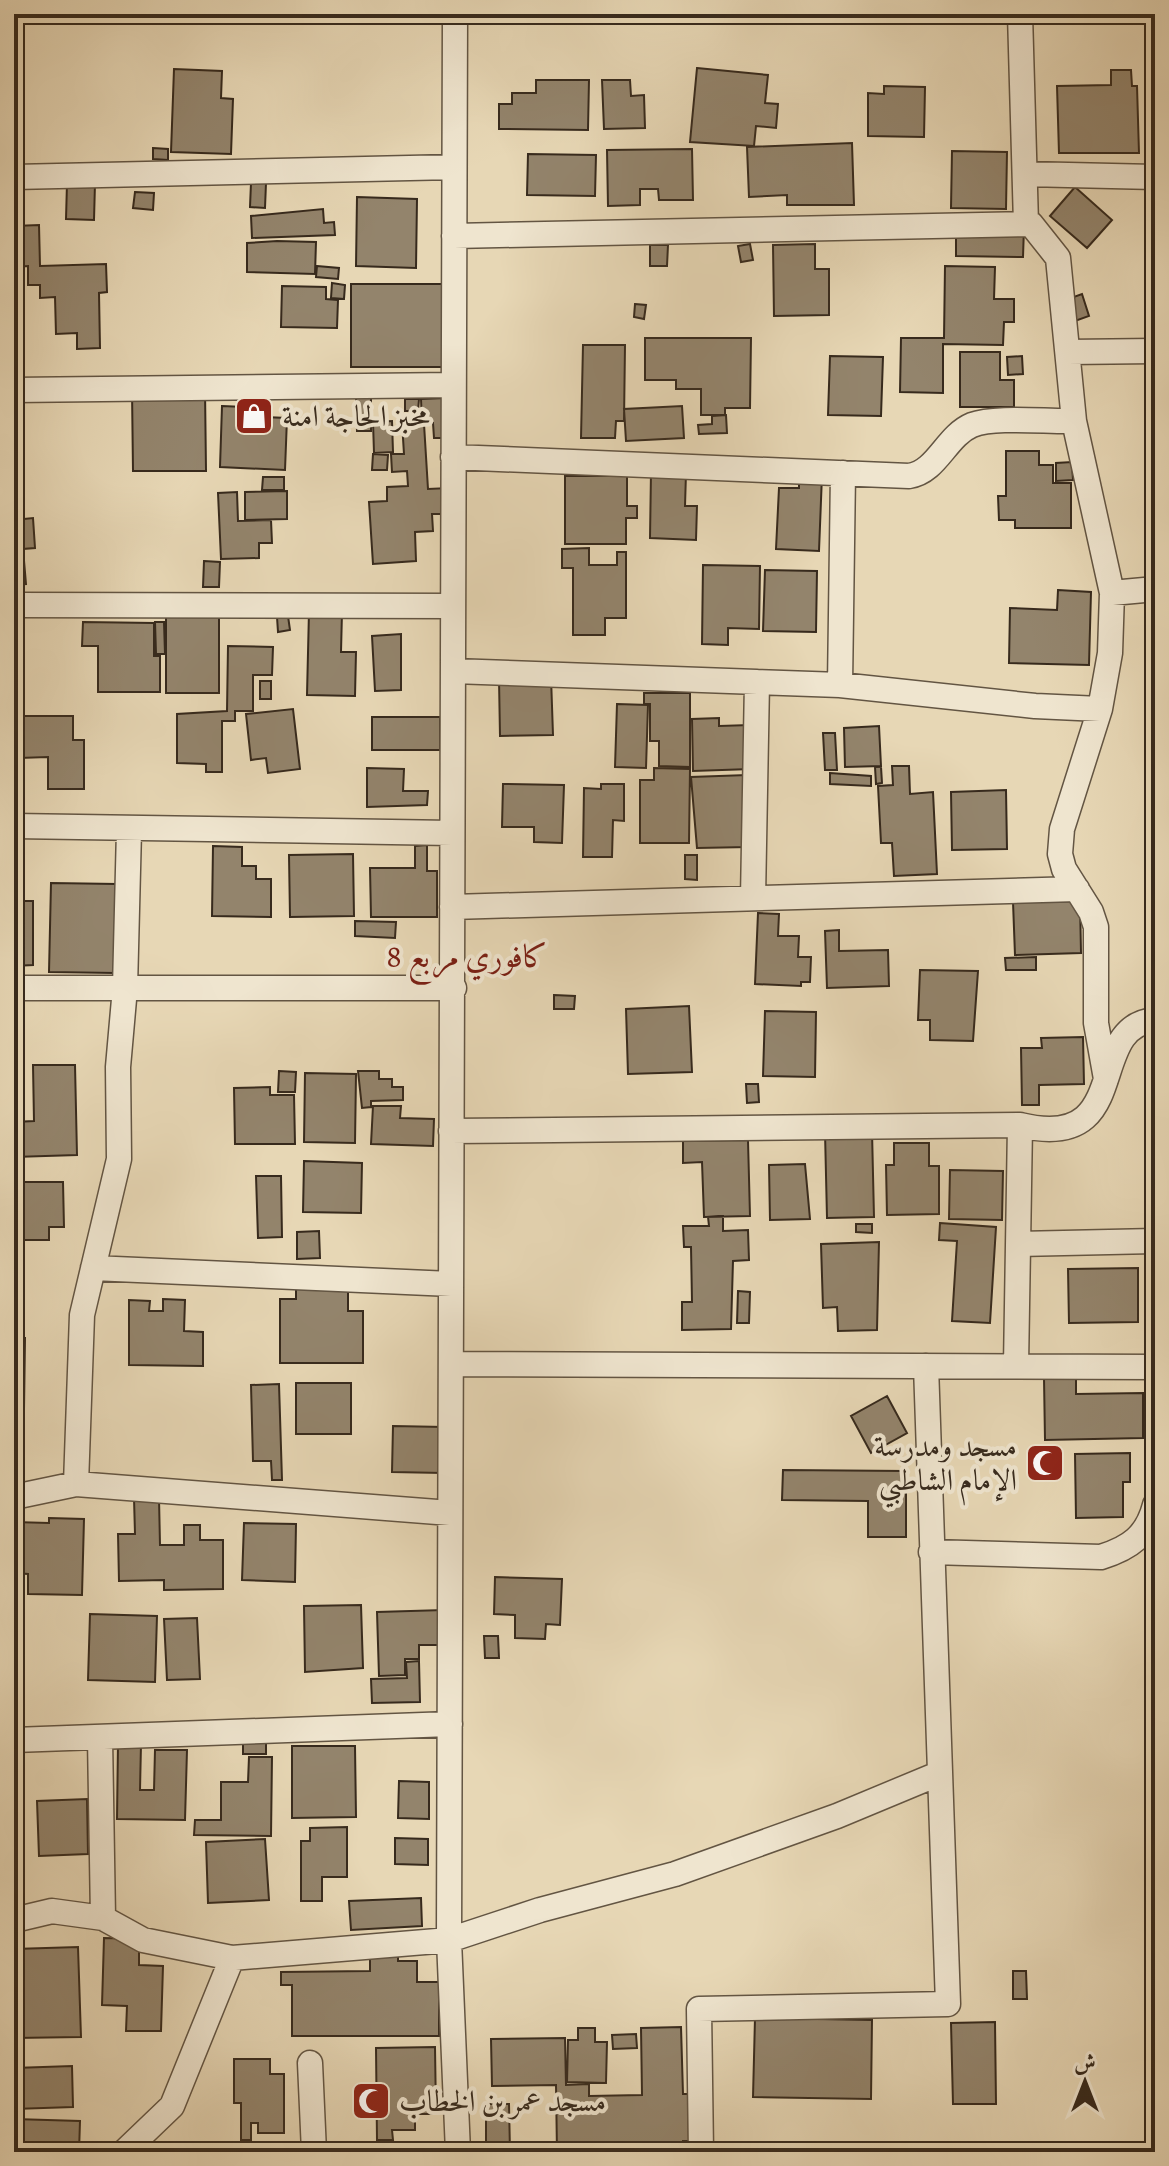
<svg xmlns="http://www.w3.org/2000/svg" width="1169" height="2166" viewBox="0 0 1169 2166" font-family="Alegreya,Amiri,serif">
<rect width="100%" height="100%" fill="#e7d7b5"/>
<filter id="stains"><feTurbulence type="fractalNoise" baseFrequency=".0025" numOctaves="4"/><feColorMatrix values="0 0 0 0 .2 0 0 0 0 .09 0 0 0 0 .02 0 0 0 .5 -.17"/></filter>
<radialGradient id="worn" r=".72"><stop offset=".6" stop-color="#630" stop-opacity="0"/><stop offset="1" stop-color="#630" stop-opacity=".3"/></radialGradient>
<!-- building -->
<path fill="#93846c" stroke="#372a1d" stroke-width="2" d="M697,68l71,7 -3,28 13,1 -2,24 -20,-2 -2,20 -64,-4z
M174,69l48,2 -1,27 12,1 -2,55 -60,-2z
M1111,70h20l1,16h5l2,67h-80l-2,-67 54,-1z
M536,80h53l-1,50 -89,-1v-25h13v-11h24z
M602,80h28l1,16 13,-1 1,33 -41,1z
M884,86l41,1 -1,50 -56,-1v-43l16,1z
M852,143l2,62h-67v-10l-38,2 -2,-50z
M153,148l15,1v11l-15,-1z
M692,149l1,51h-34l-1,-11h-18v16l-32,1 -1,-56z
M952,151l55,1 -1,57 -55,-1z
M528,154l68,1 -1,41 -68,-1z
M67,183h28l-1,37 -28,-1z
M251,183h15l-1,25 -15,-1z
M1075,187l37,33 -25,28 -37,-32z
M135,192l19,1 -1,17 -20,-2z
M357,197l60,2 -1,69 -60,-2z
M323,209l1,14 10,-1 1,13 -83,3 -1,-22z
M39,225l1,41 66,-2 1,28 -8,1 1,55 -23,1v-16l-21,1 -1,-37 -15,1v-13h-12v-19l-14,1v-41z
M956,225l68,2 -1,30 -67,-1z
M277,241l39,1 -1,32 -68,-2v-29z
M750,244l3,16 -12,2 -3,-16z
M815,244v25h14v46l-55,1 -1,-71z
M650,245h18l-1,21h-17z
M317,266l22,2 -1,11 -22,-2z
M945,266l50,1 -1,32h20v23h-10l-1,23 -60,-1v49l-43,-1 1,-54h43z
M332,283l13,2 -1,14 -13,-1z
M351,284h95v83h-95z
M282,286l44,1v12l12,1 -1,28 -56,-1z
M1082,294l7,22 -14,5 -7,-22z
M635,304l11,1 -2,14 -10,-2z
M645,338h106l-1,70h-25v7h-24v-26h-25v-9h-31z
M583,345h42l-1,76h-8l-1,17h-34z
M960,352h40v28h14v27h-54z
M830,356l53,1 -2,59 -53,-1z
M1022,356l1,18 -15,1 -1,-18z
M205,389l1,82h-73l-1,-81z
M356,397h15v34h-14z
M445,398l1,40h-12l-1,-15h-11l-1,-24z
M405,399h14l-1,12h-13z
M222,406l42,2v9l23,1 -2,52 -65,-3z
M682,406l2,32 -58,3 -2,-32z
M726,415l1,18 -28,1 -1,-9 14,-1v-8z
M392,421l1,31 -19,1 -1,-31z
M402,422l22,2 4,65 21,-1v26h-17l1,17 -18,1 1,29 -43,3 -4,-62 18,-1v-14l21,-1 -1,-15 -15,1 -1,-18h13z
M1006,451h33v14h14v18h18v45h-56v-8h-16l-1,-24h8z
M373,454l15,1 -1,15h-15z
M1072,462l1,18 -17,1v-18z
M651,472l35,1 -1,33h12l-1,34 -46,-2z
M799,474l23,1 -3,76 -43,-2 3,-61h20z
M565,476h62v30h10v12h-11v26h-61z
M263,477h21v13h-22z
M287,491v28l-42,1v-28z
M237,492l1,29 33,-1 1,23h-13v15l-38,1 -3,-66z
M33,518l2,30 -12,1 3,35 -12,1v-65z
M589,548v17h28v-13h9v66h-21v17h-32v-67h-11v-19z
M204,561l16,1 -1,25h-16z
M703,565l57,1 -1,63 -31,-1v17l-26,-1z
M765,570l52,1 -1,61 -53,-1z
M1058,590l33,2 -2,73 -80,-2 1,-55 47,2z
M309,611l33,1 -1,40h15l-1,44 -48,-1z
M219,615v78h-53v-76z
M288,616l2,14 -12,2 -1,-15z
M83,622l71,1v33h6v36h-62v-46h-16z
M155,622h9l1,32h-9z
M401,634v56l-26,1 -3,-55z
M228,646l45,1 -1,28h-19v36h-18v10h-13v51h-16v-8l-29,-1v-49l50,-3z
M551,677l2,58 -53,1 -1,-57z
M260,681h11v18h-11z
M644,693h46v74l-31,-1v-25h-9v-37h-6z
M617,704l31,1 -2,63 -31,-1z
M293,709l7,60 -32,4 -2,-15 -15,2 -5,-46z
M18,716h55v24h11v49h-36v-32l-29,1z
M372,717h68v33h-68z
M719,718v8l31,-1 1,44 -58,2 -1,-52z
M879,726l2,40 -36,1 -1,-39z
M823,733h12l2,37h-12z
M892,766h17l1,28 23,-2 4,82 -43,2 -2,-33h-11l-3,-57 15,-1z
M875,767h6l1,16 -6,1z
M367,768l37,1 -1,22h25l-1,14 -60,2z
M654,768l36,1 -1,74h-49v-63h14z
M830,773l41,3v10l-41,-2z
M747,775l2,72 -52,1 -6,-71z
M503,784l61,1 -2,58 -28,-1v-15h-32z
M601,784h23v37l-11,-1 -1,37h-29l1,-69 17,1z
M1006,790l1,59 -55,1 -1,-58z
M427,845v26h10v46h-66l-1,-49h45v-22z
M213,846l29,1v19h14v13h15v38l-59,-1z
M353,854l1,62 -64,1 -1,-62z
M685,855h12v25l-12,-1z
M51,883l66,1 -2,89 -66,-1z
M14,901h19v64l-19,1z
M1080,901l1,52 -66,2 -2,-53z
M758,913l21,1 -1,22h21l-1,21h13l-1,25h-9v4l-46,-2z
M355,921l41,1 -1,16 -40,-2z
M839,930v21l49,-1 1,36 -62,2 -2,-57z
M1036,957v13h-30l-1,-12z
M920,970l58,1 -5,70 -43,-1v-20h-12z
M554,995l21,1 -1,13h-20z
M689,1006l3,66 -64,2 -2,-65z
M765,1011l51,1 -1,65 -52,-1z
M1083,1037l1,47 -45,1v20h-17l-1,-57h21l-1,-10z
M33,1065h42l2,90 -63,2v-35l20,-1z
M279,1071l17,1 -1,20h-17z
M358,1071h21v8h13v8h11v13l-32,1v6l-9,1z
M305,1073l51,1 -1,69 -51,-1z
M746,1084h12l1,18 -12,1z
M270,1087v8h24l1,49h-60l-1,-56z
M373,1106h28l-1,12 34,1 -1,27 -62,-2z
M872,1131l2,86 -47,1 -2,-86z
M748,1140l2,76 -46,1 -2,-55 -19,1v-22z
M894,1143h35v23h10v48l-52,1 -1,-50h8z
M304,1161l58,2 -1,50 -58,-1z
M805,1164l5,55 -40,1 -1,-55z
M950,1170l53,1 -1,49 -53,-1z
M256,1176h25l1,61 -24,1z
M19,1182h44l1,45h-15v13h-30z
M723,1216v15l25,-1 1,30 -16,1 -2,68 -49,1v-28h10l-1,-55h-7l-1,-21h26l-1,-9z
M940,1223l56,4 -6,96 -38,-2 5,-80 -18,-1z
M856,1224h16v9l-16,-1z
M319,1231l1,27 -23,1v-27z
M879,1242l-2,88 -39,1 -1,-24 -14,1 -2,-64z
M1138,1268v54l-69,1 -1,-54z
M296,1286h52v25h15v52h-83v-64h16z
M738,1291l12,1 -1,31h-12z
M163,1299l22,1 -1,31 19,1v34l-74,-1v-65l21,1 -1,10h14z
M14,1338h11l-1,71h-10z
M1044,1378h32v16l67,-1v45l-98,2z
M296,1383h55v51h-55z
M279,1384l3,96h-10l-1,-19h-18l-2,-76z
M1149,1392h6v38h-7z
M887,1396l20,37 -36,20 -20,-37z
M393,1426l51,1 -1,46 -51,-1z
M1130,1453v29h-7v35l-47,1 -1,-64z
M783,1470l123,1v66h-38v-36l-86,-1z
M134,1498h25l1,47h24v-20h16v15h23v49l-59,1v-10l-45,1 -1,-47h17z
M49,1518l35,1 -2,76 -54,-1v-20l-14,-1v-51l35,1z
M244,1523l52,1 -1,58 -53,-2z
M495,1577l67,2 -2,46 -14,-1 -1,15 -30,-1v-23l-21,-1z
M361,1605l2,63 -58,4 -1,-66z
M444,1610l1,35h-26v14h-14v16l-26,1 -2,-64z
M90,1614l67,2 -2,66 -67,-2z
M197,1618l3,61 -33,1 -3,-61z
M484,1636h14l1,22h-14z
M419,1661l1,41 -48,1 -1,-24 36,-1 -1,-16z
M243,1742h23v12h-23z
M118,1744h23l-1,46h14l1,-40h32l-2,70 -68,-1z
M292,1746h63l1,71 -64,1z
M249,1757h23l-1,79 -77,-1 1,-15h26v-38h27z
M399,1781l30,1v37l-31,-1z
M87,1799l1,55 -49,2 -2,-55z
M347,1827v50h-25v24h-21v-60h9v-13z
M395,1838l33,1v26l-33,-1z
M265,1839l4,61 -61,3 -2,-61z
M421,1898l1,28 -71,4 -2,-29z
M104,1938l35,1v26l24,1 -2,65h-35l1,-25 -25,-1z
M370,1946h28v15h19v21h22v54h-147v-51h-11v-13l89,-1z
M78,1947l3,90 -67,1v-89z
M1013,1971h13l1,28h-14z
M755,2018l117,2 -1,79 -118,-2z
M995,2022l1,82h-43l-2,-81z
M681,2027l2,67h5l1,47h-6v11h-35l-1,-10 -52,1v9h-38l-1,-67 -64,1 -1,-47 74,-1 1,47 23,-1v12l53,-1 -1,-67z
M578,2028h17v14h12l-1,41 -39,-1 1,-42h10z
M636,2034l1,14 -24,1 -1,-14z
M435,2047l1,67h-21v16h-23l1,10h-16l-1,-92z
M234,2059h36v15h14v59h-26v-10h-7v17h-10v-37h-7z
M72,2066l1,41 -59,2v-41z
M486,2104h23l1,48h-24z
M14,2119l66,2 -1,31h-65z
M1155,2146v6h-27v-5z"/>
<g fill="none" stroke-linecap="round" stroke-linejoin="round">
<defs>
<path id="minor" d="M455,14l-6,1926 9,212
M1020,14l6,210
M1025,174l130,3
M14,177l440,-10
M454,236l577,-12 27,34 16,163 38,172 -2,60 -10,56 -38,120 -2,25 4,15 27,43 5,15v96l10,56
M1068,352l87,-1
M14,390l439,-5
M453,457l456,19c28,-4 37,-40 63,-51 24,-9 75,-3 102,-4
M1112,593l43,-4
M14,605l439,1
M453,671l387,14 195,21 65,3
M840,685l3,-212
M14,826l438,7
M753,898l4,-216
M452,907l625,-18
M14,988h440
M451,1131l569,-6c116,28 63,-99 135,-105
M1018,1244l137,-3
M93,1268l358,16
M451,1364l704,3
M1016,1366l4,-241
M76,1484l6,-169 37,-156 -1,-92 7,-79 4,-158
M14,1497l62,-13 374,29
M931,1552l170,5c29,-9 46,-21 54,-52
M14,1740l436,-16
M103,1918l40,22 89,18 217,-18 91,-30 135,-36 162,-58 101,-42
M14,1920l38,-9 51,7 -3,-180
M310,2063l4,89
M124,2152l48,-46 60,-148
M701,2152l-2,-143 249,-5 -22,-638"/>
</defs>
<!-- minor casing -->
<use href="#minor" stroke="#635543" stroke-width="27"/>
<!-- minor -->
<use href="#minor" stroke="#efe5cf" stroke-width="24"/>
</g>
<!-- icons -->
<defs>
<symbol id="shop-square" viewBox="-11 -11 22 22"><rect x="-9" y="-9" width="18" height="18" rx="4" fill="#8f2418" stroke="#efe5cf"/><path d="M-5-2.5h2.3a2.7 3.5 0 0 1 5.4 0H5L5.5 6h-11ZM-1.5-2.5h3a1.5 2.3 0 0 0-3 0Z" fill="#fff"/></symbol>
<symbol id="mosque-square" viewBox="-11 -11 22 22"><rect x="-9" y="-9" width="18" height="18" rx="4" fill="#8f2418" stroke="#efe5cf"/><path d="M3.5-4.9A6 6 0 1 0 3.5 4.9A5 5 0 1 1 3.5-4.9Z" fill="#fff"/></symbol>
</defs>
<g fill-rule="evenodd">
<use href="#shop-square" x="232" y="394" width="44" height="44"/>
<use href="#mosque-square" x="1023" y="1441" width="44" height="44"/>
<use href="#mosque-square" x="349" y="2079" width="44" height="44"/>
</g>
<g text-anchor="middle" stroke-width="8" stroke-linejoin="round" paint-order="stroke">
<!-- poi labels -->
<g font-size="30" fill="#372a1d" stroke="#efe5cf" text-anchor="start">
<text x="282" y="426">مخبز الحاجة امنة</text>
<text x="1017" y="1456" text-anchor="end">مسجد ومدرسة<tspan x="1017" dy="34">الإمام الشاطبي</tspan></text>
<text x="399" y="2111">مسجد عمر بن الخطاب</text>
</g>
<!-- neighbourhood labels -->
<g font-size="32" fill="#7a1f14" stroke="#efe5cf">
<text x="467" y="967">كافوري مربع 8</text>
</g>
</g>
<!-- margin -->
<rect width="1169" height="2166" fill="none" stroke="#e7d7b5" stroke-width="48"/>
<rect x="16" y="16" width="1137" height="2134" fill="none" stroke="#372a1d" stroke-width="4"/>
<rect x="24" y="24" width="1121" height="2118" fill="none" stroke="#372a1d" stroke-width="2"/>
<!-- north arrow -->
<g transform="translate(1085 2082)" stroke="#efe5cf" stroke-width="6" paint-order="stroke">
<path d="M0-6L14 30L0 20L-14 30Z" fill="#372a1d"/>
<text y="-12" font-size="22" font-weight="bold" text-anchor="middle" fill="#372a1d">ش</text>
</g>
<rect width="100%" height="100%" filter="url(#stains)"/>
<rect width="100%" height="100%" fill="url(#worn)"/>
</svg>
